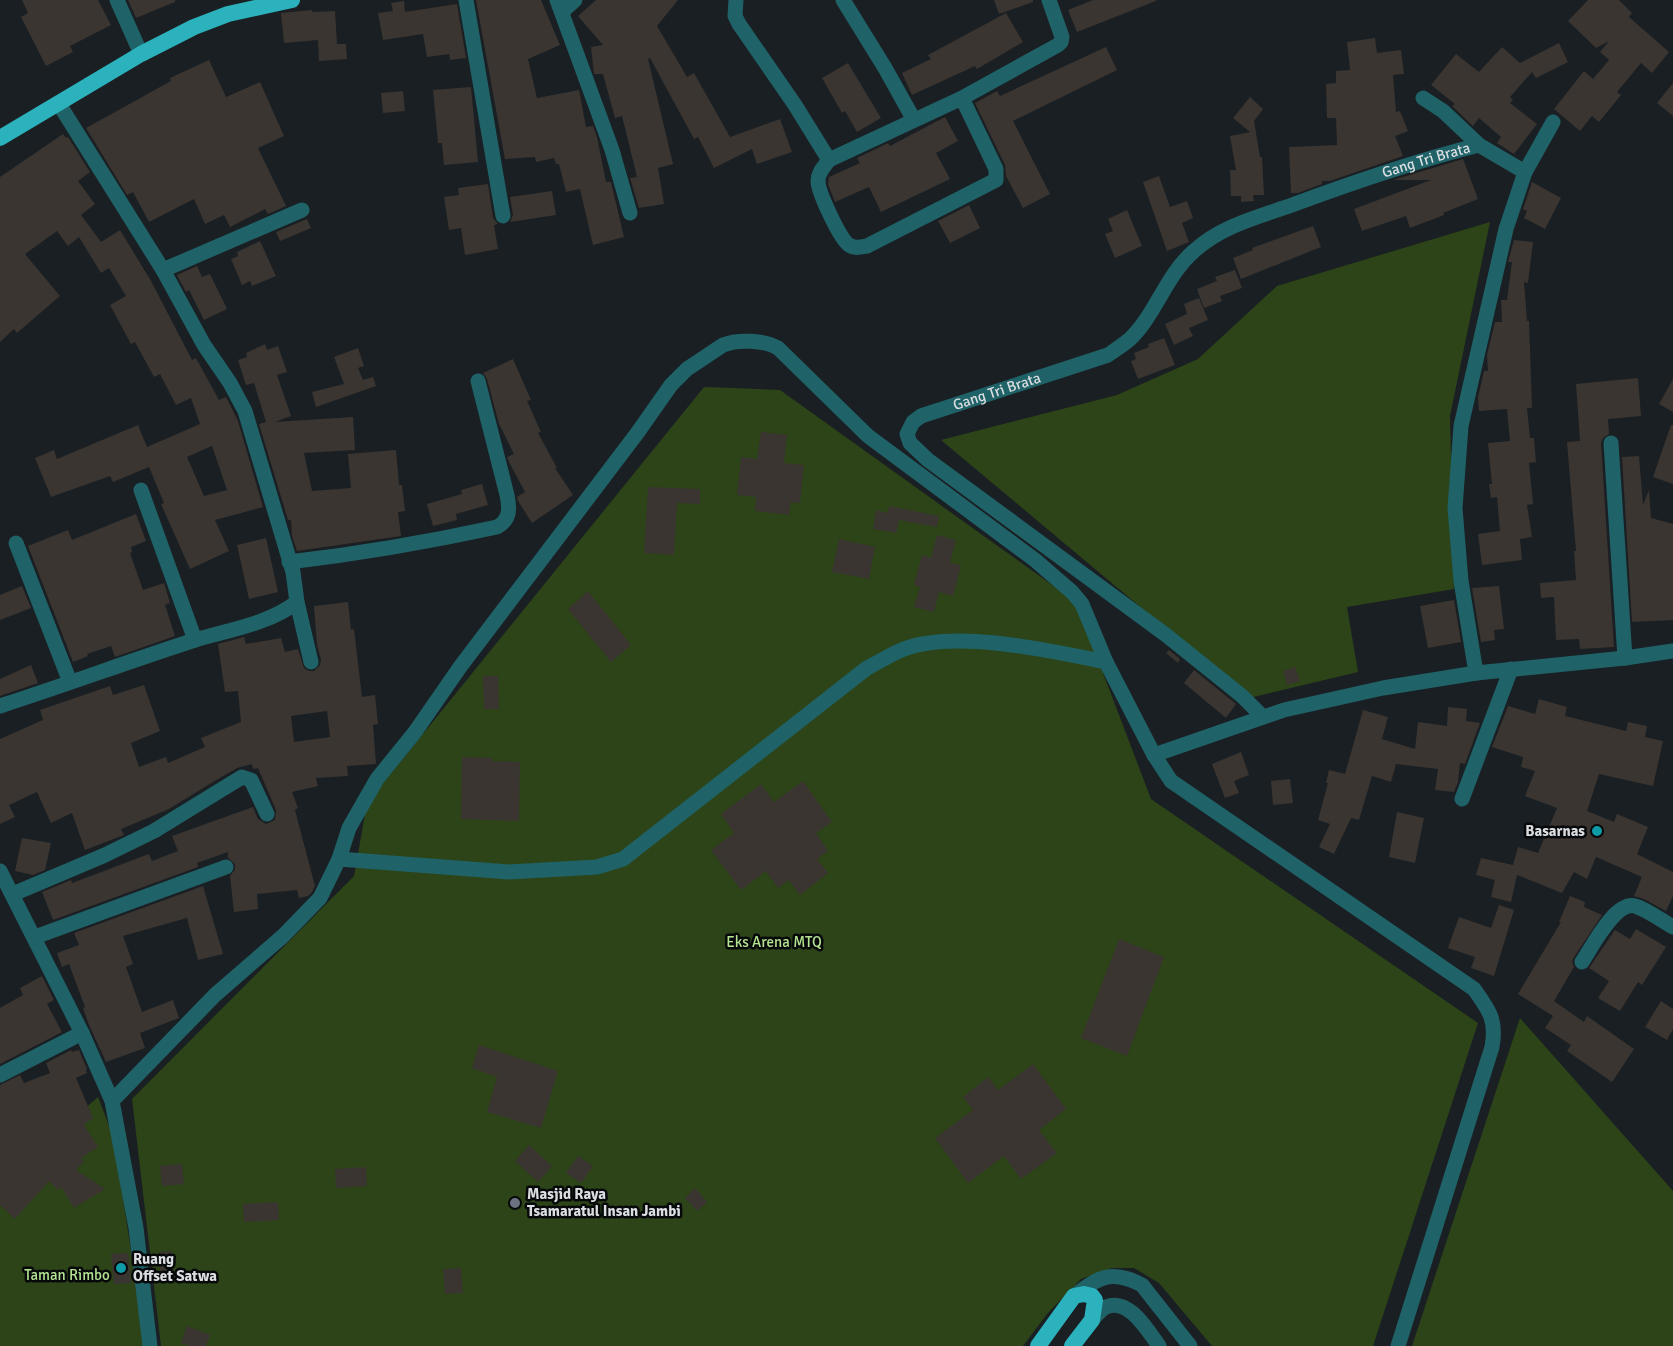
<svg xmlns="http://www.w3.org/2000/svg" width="1673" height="1346" viewBox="0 0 1673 1346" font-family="Signika,sans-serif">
<rect width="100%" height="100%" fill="#1a1f23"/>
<!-- green -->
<path fill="#2c4418" d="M1490,222l-40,194 4,173 -107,18 11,65 -109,26 -308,-258 176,-45 81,-36 79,-73z
M704,387l76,3 296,212 75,197 327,224 -105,323h-161l-53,-63 -25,-15h-22l-31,11 -34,35 -24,32h-862l-29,-247 222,-223 13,-73z
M1520,1018l153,173v155h-261z
M98,1097l15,39 27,171 3,39h-143v-146l60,-70z"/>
<!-- building -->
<path fill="#3a3530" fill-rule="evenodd" d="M22,0h76l13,25 -41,21 3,6 -27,14 -25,-49 7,-4z
M128,0h47v2l-39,16z
M476,0h65l19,45 -32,14 9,39 42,-8 7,37 7,-1 4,11 9,45h5l13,55 -31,8 -13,-56 -14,3 -7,-28h-3l-2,-6 -18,4 -1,-5 -30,2z
M596,0h82l-21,26 30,51 7,-4 36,64 50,-18 12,33 -35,12 -5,-15 -38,19 -16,-31 -4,2 -44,-81 -2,1 25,105 -15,4 6,36 -25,4 -9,-30 7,-1 -15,-61 -7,2 -12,-44h-9l-3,-27 12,-2 -25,-29z
M994,0h39v2l-34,12z
M1093,0h63v1l-79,31 -9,-22z
M1588,0h31l13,13 -3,4 40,35 -17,21 -11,-10 -24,29 4,3 -22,27 -7,-6 -12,15 -26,-22 30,-38 9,8 16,-19 -9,-8 9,-11 -13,7 -28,-27z
M404,1l1,11 52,-8 9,54 -16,2 -1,-6 -22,3 -4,-23 -40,6 -5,-27 15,-2 -2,-8z
M312,10v2l23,-1 2,33h9l1,15 -28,2 -1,-21 -34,3 -3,-30z
M1006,13l17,29 -46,27 -2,-3 -63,29 -10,-22 29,-14 -3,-4z
M1375,38l2,15 24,-3 3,24 -11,1 3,37 4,-1 8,20 -13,5 8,20 -73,25h-8v3l-24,9h-7l-2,-46 48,-2 -1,-27h-9l-1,-34 10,-1v-12l14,-1 -3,-28z
M1559,43l9,19 -32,16 -4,-6 -22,25 3,3 -3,3 27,21 -23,30 -17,-11 4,-6 -22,-19 -6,8 -21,-20 3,-2 -24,-19 25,-31 23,18 23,-25 18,16z
M1106,47l11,23 -104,51 37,73 -27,14 -17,-32 -1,-11 -30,-62 22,-12 3,5z
M209,60l17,37 34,-15 24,54 -26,12 28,58 -18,8 -3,-5 -35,18 -6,-12 -19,9 -11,-25 -45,23 -16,-30 -6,3 -41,-67 85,-47 -1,-3z
M848,63l33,55 -24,14 -12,-21 -3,2 -20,-35z
M1673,83v33l-16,-13z
M471,87l7,75 -34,3 -2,-22h-4l-5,-53z
M403,91l2,20 -22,2 -2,-20z
M1250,97l13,12 -9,12 6,36h2l2,38h-11l1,6 -13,1v-6h-10l-1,-26h6l-6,-34 20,-4 -17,-14z
M945,117l13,24 -22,12 14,26 -69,33 -12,-25 -34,15 -7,-18 1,-7 31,-14 -3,-5 31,-15 2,3z
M63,134l3,4 2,-1 22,35 -12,9 17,23 -14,11 20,27 19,-12 31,51 41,79 4,-2 23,42 7,-3 12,24 25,86 -48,13 14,31 -39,18 -29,-65 3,-1 -15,-36 -36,15 -3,-6 -59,21 -16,-39 19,-8 3,9 81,-34 9,22 53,-23 -9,-26 -15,7 -16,-31 -6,3 -19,-35 -4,2 -21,-39 16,-9 -17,-28 -8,5 -22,-36 -11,9 -11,-15 -32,23 35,42 -43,37 -3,-4 -14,13v-165zM212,446l15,44 -23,6 -17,-39z
M1463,159l15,40 -35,14 1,2 -34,13 -4,-12 -44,15 -8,-22 77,-29h-38z
M1159,176l11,31 17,-6 6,17 -11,5 7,19 -22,9 -24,-69z
M1532,182l29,16 -16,31 -21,-11 3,-7 -4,-2z
M488,184l5,34 5,6 -4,1 4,24 -33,6 -4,-27 -12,2 -5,-33 15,-2 -1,-7z
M552,191l4,24 -46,7 3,-7 -3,-18z
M969,205l11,23 -30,15 -12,-22z
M1127,210l15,36 -27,12 -10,-24 8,-3 -5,-12z
M307,219l4,9 -31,13 -4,-9z
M1313,226l8,21 -80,32 -8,-21 20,-8 -1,-2z
M1514,240l19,2 -5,41 -4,-1 3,39h2l3,87h-5l3,30h4l2,24 -7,1 4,41 -6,1 5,32 -12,2 2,21 -40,5 -4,-31 22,-3 -3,-34 -6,1 -2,-14h3l-4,-41 22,-2 -3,-32 -28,2 -1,-14 6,-26h4l-1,-16 8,-33h7l-1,-22h6l5,-38h-4z
M260,241l16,35 -24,10 -2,-5 -8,4 -11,-26 7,-3 -1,-4z
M197,266l5,11 8,-3 17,35 -23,11 -15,-30 -3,2 -9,-17z
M1235,270l7,18 -22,8 2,5 -18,7 -7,-19 20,-8 -2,-4z
M1199,298l9,22 -19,8 4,8 -19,9 -9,-21 22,-10 -3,-10z
M1164,338l11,27 -37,14 -7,-18 5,-2 -2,-6 15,-6 -1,-3z
M265,344l2,6 11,-4 9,26 -10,3 14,41 -16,6 78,-5 2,33 -51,3 8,38 39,-3 -3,-34 48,-4 3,35h3l3,26 -7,1 3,24 -104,15 -5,-15 -1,-16h-3l-29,-96 7,-2 -12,-39 -8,2 -8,-25 9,-3 -1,-4z
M358,348l6,18 -6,2 5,12 10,-3 3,9 -60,21 -4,-15 32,-8 -10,-27z
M513,359l18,41 -4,1 14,31 -3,1 19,35h-2l18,27 -41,28 -14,-22 -1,-4 8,-5 -16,-30 -2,-5 7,-3 -15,-30 -12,-45 -4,-6z
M1638,378l3,38 -33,3 1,15 -6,4 -2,5 13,204 -34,2 -1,-10 -23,1 -2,-43 -13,1 -1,-15 36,-3 -2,-29h2l-9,-109 13,-1 -4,-57z
M1673,379v33l-14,-8z
M1671,425h2v59l-20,-7z
M761,432l26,3 -3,28 20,2 -4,38 -9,-1 -2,13 -34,-4 1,-14 -19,-2 4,-38 16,2z
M1639,456l4,49 6,-15 2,28 22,6v96l-41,2 -10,-165z
M482,484l6,21 -32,9 1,6 -24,6 -6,-22 35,-10 -1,-4z
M648,487l52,2v15l-23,-1 -3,52 -30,-2z
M889,506l50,10 -2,11 -38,-7 -3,13 -23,-4 3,-19 12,3z
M136,514l10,27 -15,6 1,5 -2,1 13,37 21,-7 6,20 -5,2 10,31 -60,21 -4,-11 -24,8 1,2 -15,6 -45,-116 40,-16 4,10z
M937,535l19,5 -6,23 11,2 -8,31 -14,-4 -5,20 -20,-5 6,-20 -6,-2 8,-30 9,3z
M266,538l12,54 -29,7 -12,-54z
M839,539l36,8 -6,32 -37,-7z
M22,586l9,22 -31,12v-25z
M1499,586l5,43 -10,1 1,10 -14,2 -9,-54z
M588,591l43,54 -20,17 -43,-53z
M1454,600l7,42 -33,6 -8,-42z
M348,602l3,28 3,-1 8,68 13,-2 3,29 -5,1 3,39 -29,2 1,10 -32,2 2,8 -26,6 6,16 -3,2 20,76 -3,6 -4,4 -9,2 -2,-8 -40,4 1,15 -24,3 -4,-36 5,-7v-5l-7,-6v-6l-31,11 1,4 -145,53 -11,-28 29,-12 1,3 77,-29 3,7 26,-10 -6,-15 81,-29 5,12 8,5 9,-4 1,-10 -18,-42 -5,1 -1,-5 -15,4 -24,14 -44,27 -48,20 3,6 -39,15 -13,-37 -21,10 -14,-31 -28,13 6,12 -15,7v-85l43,-19 -3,-10 70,-24 3,9 31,-10 16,46 -29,12 8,24 27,-10 2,6 37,-16 -4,-9 40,-16 -3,-31 -13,1 -7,-48 26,-7 2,7 35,-6 4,14 13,-3 6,19 5,3h5l6,-6 1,-5 -4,-15 -3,-39zM327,711l3,26 -36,5 -3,-26z
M1169,650l11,9 -2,4 -12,-10z
M31,665l7,18 -38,13v-17z
M1295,667l5,14 -13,4 -4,-14z
M1194,670l42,34 -10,14 -42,-35z
M483,676h15l1,33h-15z
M1539,699l28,8 -2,9 61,15 2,-9 19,4 -2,11 18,4 -10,45 -54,-12 -12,37 27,11 3,-8 31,13 -11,27 36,18v24l-7,15 -22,-12 -10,-3 8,-19 -46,-20 -9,22 -13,-7 -12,21 -45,-18 -6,27 -20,-5 4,-17 -19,-5 5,-17 32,7 5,-18 20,6 19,-45 -32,-12 10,-25 -14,-4 2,-10 -31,-10 16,-41 27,8z
M1448,707l19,2 -1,12 14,2 -15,41 -5,-1 -2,19 -4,10 -19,-2 3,-21 -42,-5 -5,18 -19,-6 -13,44 -8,-2 -17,36 -15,-7 11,-23 -12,-4 10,-37h-2l3,-13 16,4 18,-64 25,7 -6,22 33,10 3,-27 29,4z
M1241,752l8,23 -15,6 5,12 -14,5 -13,-34z
M462,757l30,1v3l28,1 -1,59 -58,-2z
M1290,779l3,24 -20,2 -2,-24z
M803,781l29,41 -16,11 12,18 -11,8 11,14 -28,22 -11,-15 -11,8 -12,-17 -25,19 -30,-40 23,-17 -13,-19 40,-30 13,18z
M1397,812l27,6 -9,45 -26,-6z
M22,838l29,5 -6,27 -12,5 -18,-4z
M203,886l20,68 -25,6 -11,-42 -64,18 10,28 -7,3 16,45 31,-12 6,18 -39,15 5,15 -39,14 -17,-37 -6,-17 2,-1 -16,-43 -7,3 -5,-14 22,-8 -5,-12z
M1570,896l15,6 -1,5 18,8 -28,42 -2,5 2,5 -20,34 30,21 3,-6 47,33 -22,33 -45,-31 4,-6 -26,-17 8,-12 -35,-22 43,-72h-2z
M1499,905l15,5 -20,66 -23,-8 4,-11 -27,-9 11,-31 32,11z
M1636,929l30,18 -24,38 -4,-3 -18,29 -22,-13 11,-17 -20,-13 26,-38 15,9z
M1119,939l45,18 -37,99 -46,-18z
M42,976l12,24 -7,4 15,28 -62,32v-56l23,-13 -3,-7z
M1661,1001l12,8v20l-6,11 -22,-13z
M479,1045l79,26 -17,57 -54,-16 10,-35 -25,-9z
M71,1050l1,2 7,-2 8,19 -1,1 1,3 -11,5 17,40 -9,7 14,22 -17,11 3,3 -8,9 29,19 -31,19 -13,-21 -3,3 -9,-9 -34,38 -15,-14v-120l20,-10 4,8 26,-10 -4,-10z
M1033,1064l33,45 -27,21 18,23 -36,26 -17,-23 -36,27 -33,-45 38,-28 -10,-13 25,-20 10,13z
M529,1145l23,21 -14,16 -23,-21z
M578,1156l15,10 -12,17 -15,-10z
M182,1164l2,20 -22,2 -2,-20z
M366,1167l1,19 -31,2 -1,-19z
M695,1188l12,14 -10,9 -12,-13z
M278,1202l1,18 -35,2 -1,-18z
M172,1251l1,20h-13l-1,-19z
M128,1253l3,30 -17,1 -3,-30z
M461,1268l2,25 -18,1 -2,-25z
M187,1326l23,9 -4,11h-17l-8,-3z"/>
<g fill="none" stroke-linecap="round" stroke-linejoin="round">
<!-- minor -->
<g stroke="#1f6368" stroke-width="15">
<path d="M117,0l24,54"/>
<path d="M466,0l37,216"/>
<path d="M557,0l55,150 18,63"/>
<path d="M736,0l-1,16 4,8 56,81 34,55"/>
<path d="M843,0l42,68 29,52"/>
<path d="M563,11l12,-11"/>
<path d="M962,98l34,71v11l-129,66c-6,1 -12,3 -18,-1 -9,-6 -31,-53 -31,-64 0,-9 6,-14 11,-21l133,-62 96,-53 3,-3 1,-5 -13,-37"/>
<path d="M1423,98l20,13 36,34 46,27"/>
<path d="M59,104l104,166 41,75 26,38 15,28 48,161 4,30 14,60"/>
<path d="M163,270l139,-60"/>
<path d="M1611,443l14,215"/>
<path d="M141,490l54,150"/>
<path d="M16,543l54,139"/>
<path d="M289,562c69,-8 139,-20 208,-35 13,-7 13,-18 10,-32l-29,-114"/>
<path d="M1476,673l-15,-92 -6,-73 6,-82 45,-197 19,-57 28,-50"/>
<path d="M0,706c65,-21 130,-45 195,-66 33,-10 74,-16 102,-38"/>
<path id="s1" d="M1263,717l-21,-21 -76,-61 -238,-175 -18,-17 -3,-9 6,-12 8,-6 187,-61c7,-5 15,-10 22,-16 26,-25 36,-64 64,-88 27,-25 64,-34 98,-46 62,-23 123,-44 187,-60"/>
<path d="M1154,755l130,-45 99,-22 93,-15 149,-15 48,-7"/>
<path d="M1462,799l49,-130"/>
<path d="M339,859l170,13 88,-5 26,-8 244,-191c12,-6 24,-14 37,-19 52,-20 147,2 202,13"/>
<path d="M0,871l82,162 30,68 24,127 14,118"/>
<path d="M13,894l92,-39 49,-24 88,-54 9,3 16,34"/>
<path d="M35,937l191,-70"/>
<path d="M1582,962c10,-15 33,-61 53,-56 13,4 27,15 38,21"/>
<path d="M0,1075l82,-42"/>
<path d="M112,1101l103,-106 68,-59 37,-38 19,-39 10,-31 28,-49 38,-47 45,-65 178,-235 33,-47 16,-16 36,-24c15,-6 41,-5 55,3l90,88 167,124 37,32 10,12 24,58 48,93 17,26 303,208c15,21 23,31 18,58l-94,299"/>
</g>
<!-- tertiary -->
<path stroke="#1f6368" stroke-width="15" d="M1074,1296c24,-19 38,-27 68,-11l48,61
M1092,1320c4,-4 8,-10 14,-13 23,-10 42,24 53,39"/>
<!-- trunk -->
<path stroke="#2cb2bc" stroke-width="16" d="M0,138l141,-84 53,-27 34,-13 64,-14
M1038,1346l36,-50 10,-2 8,2 3,4 -3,20 -20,26"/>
</g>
<!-- markers -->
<g fill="#0f9aa8" stroke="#06080a" stroke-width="2">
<circle cx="1597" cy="831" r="6"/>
<circle cx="121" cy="1268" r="6"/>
</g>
<circle fill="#6b7280" stroke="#06080a" stroke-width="2" cx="515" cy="1203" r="6"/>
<g text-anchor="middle" stroke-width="5" stroke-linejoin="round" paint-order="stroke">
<!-- street labels -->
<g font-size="15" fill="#dbdee1" stroke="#06080a">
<text dy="5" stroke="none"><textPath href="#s1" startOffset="1064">Gang Tri Brata</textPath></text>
<text dy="5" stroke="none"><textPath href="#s1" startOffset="560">Gang Tri Brata</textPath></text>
</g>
<!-- poi labels -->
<g font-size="15" font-weight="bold" fill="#dbdee1" stroke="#06080a" text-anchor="start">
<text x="1585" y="836" text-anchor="end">Basarnas</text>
<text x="527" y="1199">Masjid Raya<tspan x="527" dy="17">Tsamaratul Insan Jambi</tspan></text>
<text x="133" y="1264">Ruang<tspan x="133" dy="17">Offset Satwa</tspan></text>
</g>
<!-- park labels -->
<g font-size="15" fill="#b4e391" stroke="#06080a">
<text x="774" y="947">Eks Arena MTQ</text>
<text x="67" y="1280">Taman Rimbo</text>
</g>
</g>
</svg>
